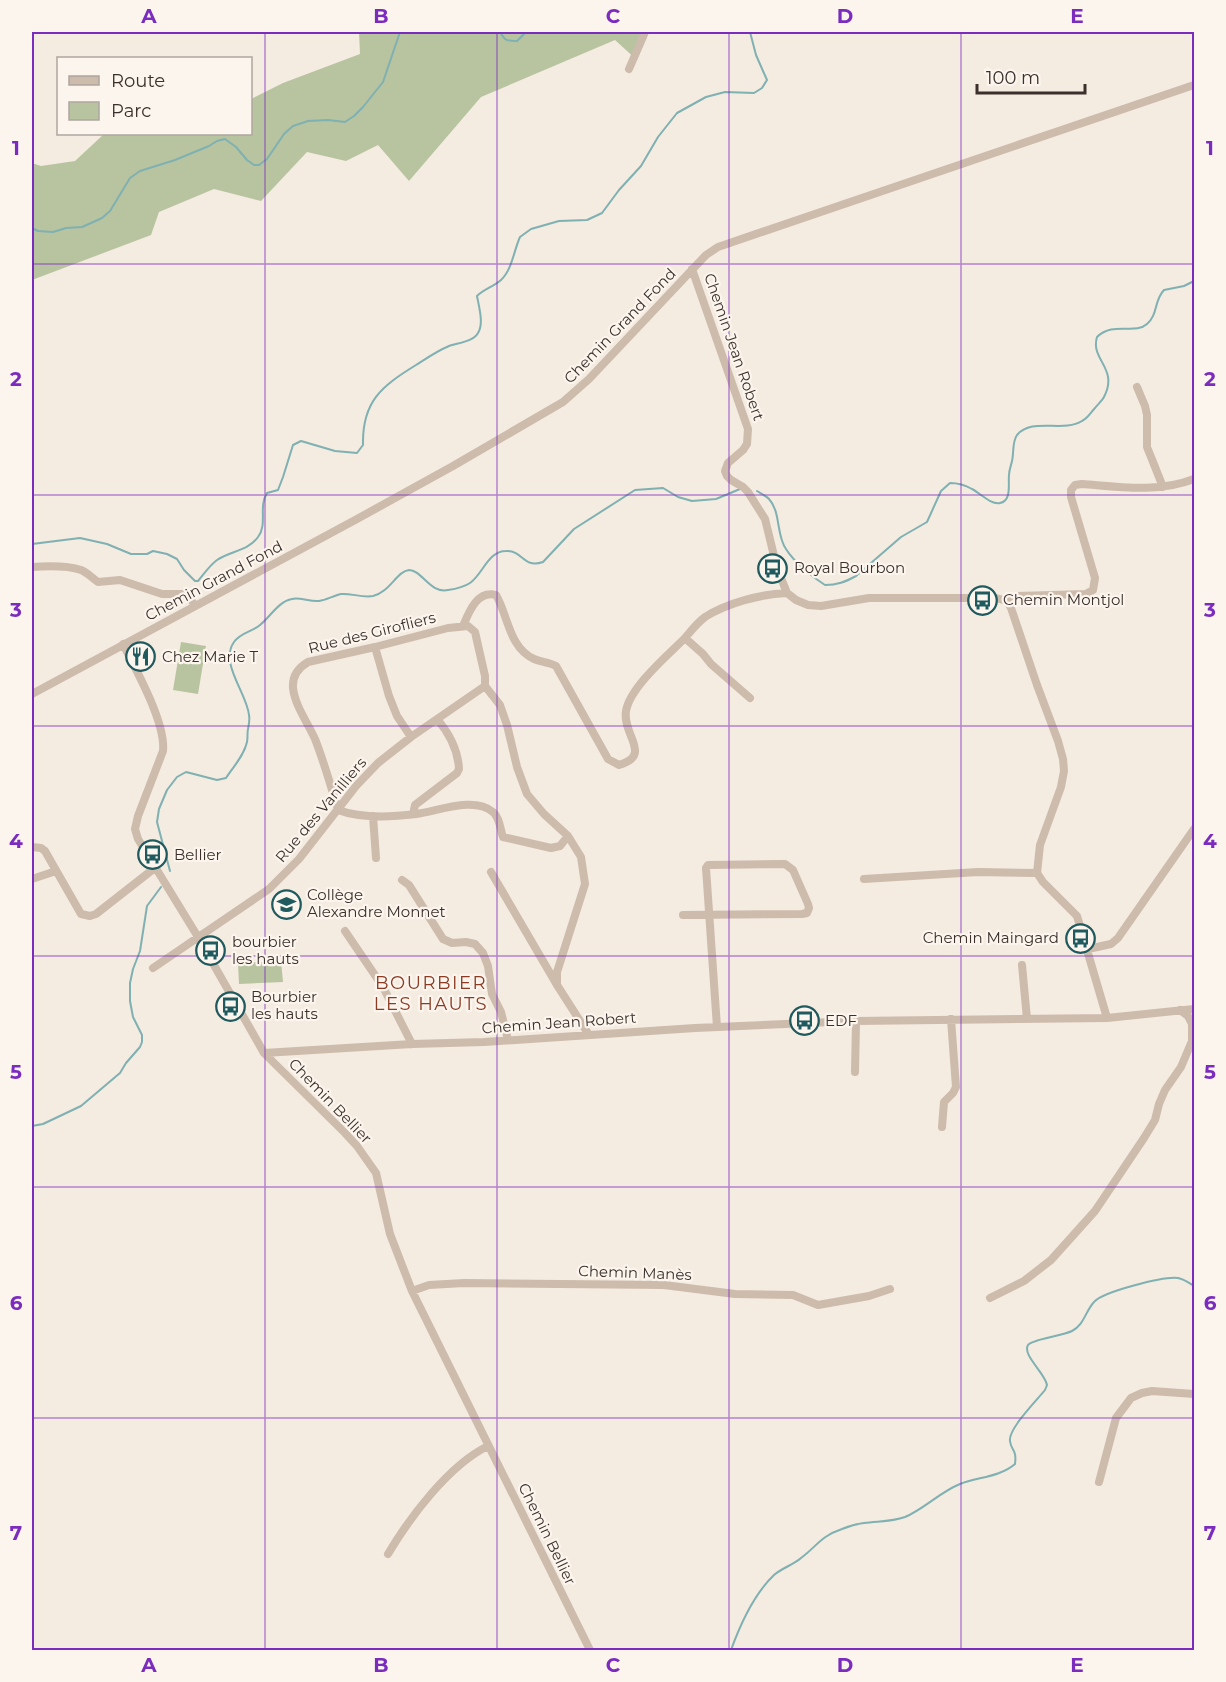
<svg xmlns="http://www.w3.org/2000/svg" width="1226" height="1682" viewBox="0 0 1226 1682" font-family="Montserrat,sans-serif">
<rect width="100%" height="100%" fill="#f4ebe1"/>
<!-- green -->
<path fill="#b8c4a0" d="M359,32h290l-12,28 -22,-20 -134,57 -72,84 -31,-36 -32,16 -39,-9 -46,49 -47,-12 -55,23 -8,23 -119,45v-117l9,3 34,-5 29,-27h146l1,-35 32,-16 77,-29z
M181,642l25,4 -8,48 -25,-4z
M281,961l2,21 -44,2 -1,-21z"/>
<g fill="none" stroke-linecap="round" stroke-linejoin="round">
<!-- stream -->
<path stroke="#7fb0b2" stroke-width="2" d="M500,32c5,9 7,9 17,9l9,-9
M32,228l6,3 15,1 13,-4 16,-1 9,-4 11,-5 8,-7 20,-33 10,-7 35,-11 34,-14 8,-5 8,-2 11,8 11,13 7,5h5l8,-6 17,-25 9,-8 15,-5 20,-1 17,2 9,-6 9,-9 20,-25 17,-50
M757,491c3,2 9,5 12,8 12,13 7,36 17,50 8,13 26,28 39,36 12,0 20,-3 31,-9l45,-39 26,-15 14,-31 9,-8c8,0 15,2 22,6 8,4 19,16 28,14 12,-2 8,-20 9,-28 0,-5 2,-9 3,-14 2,-8 0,-19 5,-26 15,-18 46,-2 65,-14 6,-3 9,-9 13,-13 3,-4 7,-7 9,-11 15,-29 -14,-37 -7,-60 16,-16 38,-2 50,-13 11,-9 7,-24 17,-34l20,-4 10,-5
M32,544l48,-6 27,6 24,10h16l6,-3 14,3 10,5 7,11 11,11h3c6,-7 11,-15 19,-21 13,-9 31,-9 41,-23 10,-13 0,-30 9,-44l11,-3 5,-13 10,-32 8,-4 34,10 22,2 6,-8c-1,-44 19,-59 53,-80 11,-7 21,-14 33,-19 8,-3 24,-4 29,-13 6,-9 1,-26 -1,-37 7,-7 16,-9 24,-16 11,-10 13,-30 19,-43l11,-8 28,-8 28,-1 15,-7 17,-23 22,-24 17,-29 19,-24 29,-16 19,-5 29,1 8,-5 5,-8 -11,-25 -6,-23
M170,871l-13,-49 2,-13 8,-19 10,-13 9,-5 31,8 9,-2c7,-11 18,-22 21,-36 1,-4 0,-9 1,-13 1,-5 2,-9 1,-14 -2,-22 -30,-52 -15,-73 7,-10 18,-10 26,-17 10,-8 19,-24 32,-26 8,-2 18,3 27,2 7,-1 14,-5 22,-7 10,-1 21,4 32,2 17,-4 24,-25 36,-26 13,0 21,24 39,20 7,-1 16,-3 22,-7 13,-9 18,-32 36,-32 17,-1 17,18 37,11l31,-33 61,-39 28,-2 15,9 14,4 24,-2 24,-10
M32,1126l11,-2 38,-18 39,-33 6,-10 14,-16 2,-5v-7l-9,-18 -3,-16v-18l3,-14 7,-18 7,-45 14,-19
M731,1650c9,-25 23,-56 43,-75 8,-7 19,-10 27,-17 16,-12 20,-22 41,-29 7,-3 14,-5 22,-6 14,-2 27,-1 41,-6 19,-8 35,-25 55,-33 18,-7 40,-7 55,-20 2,-15 -4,-13 -5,-23 -2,-12 27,-41 35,-51l2,-5c-2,-12 -25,-30 -19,-40 4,-6 34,-9 44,-14 12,-6 13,-19 22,-29 8,-10 70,-26 84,-24 6,1 11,5 16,8"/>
<!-- minor -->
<path stroke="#cdbbac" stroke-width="8" d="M629,69l16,-37
M692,269l56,160 -1,15 -4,6 -15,13 -3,8 2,5 4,4 12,7 5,5 17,27 12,49 10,25 9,7 12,5 13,1 48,-8h127l11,3 4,7 26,77 21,56 5,18 1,12 -3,16 -21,58 -3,28 6,9 34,34 30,102
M1137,387l8,19 2,9v32l16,40
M32,567c15,-1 34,-2 49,3 7,3 11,8 17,12l22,-2 42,14h20l8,4 5,8
M1007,601l10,-5 69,-2 7,-4 2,-12 -24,-81v-7l4,-5 7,-1c38,3 76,9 112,-5
M463,626c6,-14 14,-36 33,-31 12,20 13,53 38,64 7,3 15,3 22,7l52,93 11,6c34,-10 3,-30 7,-54 4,-24 42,-56 59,-73
M123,644c13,26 43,79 40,107l-25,65 -3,13 3,10 60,98 66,116 81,80 12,13 19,27 14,61 22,57 178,359
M375,647l14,49 8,20 14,21
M485,686v-10l-10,-44 -7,-6 -20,2 -73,19 -67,15c-10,6 -16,14 -15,26 2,18 15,35 22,51 9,23 16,47 23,71 24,9 54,7 78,4 23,-3 58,-18 77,-2 7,6 7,17 10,25l48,11 9,-2 8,-10
M485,686l15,19 7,20 10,42 10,27 17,20 24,22 13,21 4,27 -28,88v13
M32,694l325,-175 96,-53 110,-64 26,-23 117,-124 12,-8 476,-162
M750,698l-39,-34 -8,-10 -18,-16c6,-7 12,-15 20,-21 22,-14 56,-23 82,-24
M413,814l2,-9 42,-32 2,-4c-1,-19 -10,-36 -22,-50
M373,816l3,42
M32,847l9,1 4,3 36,63 9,2 6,-2 60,-47
M491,872l66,113 32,50
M32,879l24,-8
M864,879l114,-7 59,1
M402,880l7,5 34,54 9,4 14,-1 9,2 8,9 5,13 4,28 9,18 7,28
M683,915l119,-1 5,-1 2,-5 -1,-4 -15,-34 -8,-6 -77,1 -2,3 11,159
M345,931l38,56 29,57
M1088,949l23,-5 7,-6 76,-109
M1022,965l5,54
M153,968l116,-79 30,-30 57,-73 22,-23 33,-26 74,-51
M264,1053l148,-9 72,-2 211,-14 161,-7 251,-3 87,-9
M855,1072l1,-51
M942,1127l2,-25 9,-9 3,-6 -5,-68
M412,1291l17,-6 35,-2 200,2 71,9 58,1 25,10 51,-9 21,-7
M990,1298l34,-17 27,-21 44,-49 49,-73 11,-18 4,-16 6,-14 16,-23 11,-26v-17l-4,-8 -8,-6
M1099,1482l17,-64 15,-20 11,-5 10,-2 42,3
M388,1554c22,-37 61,-89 100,-108"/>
</g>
<!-- grid -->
<path fill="none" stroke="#7b2cbf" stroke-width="1.5" stroke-opacity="0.55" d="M265,32v1618M497,32v1618M729,32v1618M961,32v1618M32,264h1162M32,495h1162M32,726h1162M32,956h1162M32,1187h1162M32,1418h1162"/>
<!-- icons -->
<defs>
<symbol id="bus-ring" viewBox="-11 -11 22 22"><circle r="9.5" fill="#fbf5ee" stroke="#1f5a5e" stroke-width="1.5"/><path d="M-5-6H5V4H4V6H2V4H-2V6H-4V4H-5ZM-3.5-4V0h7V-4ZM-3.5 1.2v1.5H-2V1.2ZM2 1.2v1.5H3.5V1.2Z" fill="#1f5a5e"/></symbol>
<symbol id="restaurant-ring" viewBox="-11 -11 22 22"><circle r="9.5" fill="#fbf5ee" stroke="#1f5a5e" stroke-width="1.5"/><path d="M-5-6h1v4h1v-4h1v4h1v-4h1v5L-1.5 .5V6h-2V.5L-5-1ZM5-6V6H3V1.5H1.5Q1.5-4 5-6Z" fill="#1f5a5e"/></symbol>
<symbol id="school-ring" viewBox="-11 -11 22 22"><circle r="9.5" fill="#fbf5ee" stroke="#1f5a5e" stroke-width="1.5"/><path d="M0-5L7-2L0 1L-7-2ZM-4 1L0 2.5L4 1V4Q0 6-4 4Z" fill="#1f5a5e"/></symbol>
</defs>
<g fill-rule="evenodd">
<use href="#bus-ring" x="756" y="552" width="33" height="33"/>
<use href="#bus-ring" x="966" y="584" width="33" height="33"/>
<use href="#restaurant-ring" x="124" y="640" width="33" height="33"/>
<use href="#bus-ring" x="136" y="838" width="33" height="33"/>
<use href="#school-ring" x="270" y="888" width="33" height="33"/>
<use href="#bus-ring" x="1064" y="922" width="33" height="33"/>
<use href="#bus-ring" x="194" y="934" width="33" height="33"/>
<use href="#bus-ring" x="214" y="990" width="33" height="33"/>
<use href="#bus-ring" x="788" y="1004" width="33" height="33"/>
</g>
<g text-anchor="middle" stroke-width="4.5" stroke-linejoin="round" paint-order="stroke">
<!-- street labels -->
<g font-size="15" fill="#3b302b" stroke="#fbf5ee">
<text transform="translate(620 326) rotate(-46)" y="5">Chemin Grand Fond</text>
<text transform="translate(734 347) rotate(71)" y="5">Chemin Jean Robert</text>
<text transform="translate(214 581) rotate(-28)" y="5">Chemin Grand Fond</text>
<text transform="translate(372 633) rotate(-14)" y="5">Rue des Girofliers</text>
<text transform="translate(321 810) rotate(-50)" y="5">Rue des Vanilliers</text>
<text transform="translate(559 1023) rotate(-4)" y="5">Chemin Jean Robert</text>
<text transform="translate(330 1101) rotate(46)" y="5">Chemin Bellier</text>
<text transform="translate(635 1273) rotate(2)" y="5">Chemin Manès</text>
<text transform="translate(547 1534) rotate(64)" y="5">Chemin Bellier</text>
</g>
<!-- poi labels -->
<g font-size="15" fill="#3b302b" stroke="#fbf5ee" text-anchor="start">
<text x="794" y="573">Royal Bourbon</text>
<text x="1003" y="605">Chemin Montjol</text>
<text x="162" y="662">Chez Marie T</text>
<text x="174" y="860">Bellier</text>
<text x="307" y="900">Collège<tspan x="307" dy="17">Alexandre Monnet</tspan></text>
<text x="1059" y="943" text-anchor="end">Chemin Maingard</text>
<text x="232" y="947">bourbier<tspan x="232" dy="17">les hauts</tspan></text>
<text x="251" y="1002">Bourbier<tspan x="251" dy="17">les hauts</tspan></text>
<text x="825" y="1026">EDF</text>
</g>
<!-- quarter labels -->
<g font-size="18" letter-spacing="1.5" fill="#8c3b22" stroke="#fbf5ee">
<text x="431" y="989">BOURBIER<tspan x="431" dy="21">LES HAUTS</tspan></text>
</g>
</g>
<!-- border -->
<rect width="1226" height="1682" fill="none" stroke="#fbf5ee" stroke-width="66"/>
<!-- legend -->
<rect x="57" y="57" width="195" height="78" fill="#fbf5ee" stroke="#aea6a0" stroke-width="1.5"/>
<rect x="69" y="76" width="30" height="9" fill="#cdbbac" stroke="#aea6a0" stroke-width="1.5"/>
<text x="111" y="87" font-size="18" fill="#3b302b">Route</text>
<rect x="69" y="102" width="30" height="18" fill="#b8c4a0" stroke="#aea6a0" stroke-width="1.5"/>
<text x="111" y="117" font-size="18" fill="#3b302b">Parc</text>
<!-- scale -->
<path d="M977 84v9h108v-9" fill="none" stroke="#3b302b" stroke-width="3"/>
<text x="986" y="84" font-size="18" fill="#3b302b" stroke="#fbf5ee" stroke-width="4.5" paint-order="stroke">100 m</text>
<rect x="33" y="33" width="1160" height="1616" fill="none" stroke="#7b2cbf" stroke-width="2"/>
<g font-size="20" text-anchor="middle" font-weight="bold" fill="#7b2cbf">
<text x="149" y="23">A</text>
<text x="381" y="23">B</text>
<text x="613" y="23">C</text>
<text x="845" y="23">D</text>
<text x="1077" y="23">E</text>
<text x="16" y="155">1</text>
<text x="1210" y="155">1</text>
<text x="16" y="386">2</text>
<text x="1210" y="386">2</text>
<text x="16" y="617">3</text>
<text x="1210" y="617">3</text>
<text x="16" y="848">4</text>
<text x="1210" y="848">4</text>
<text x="16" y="1079">5</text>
<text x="1210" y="1079">5</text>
<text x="16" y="1310">6</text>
<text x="1210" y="1310">6</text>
<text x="16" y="1540">7</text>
<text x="1210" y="1540">7</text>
<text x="149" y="1672">A</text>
<text x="381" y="1672">B</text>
<text x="613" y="1672">C</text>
<text x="845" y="1672">D</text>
<text x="1077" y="1672">E</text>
</g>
</svg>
